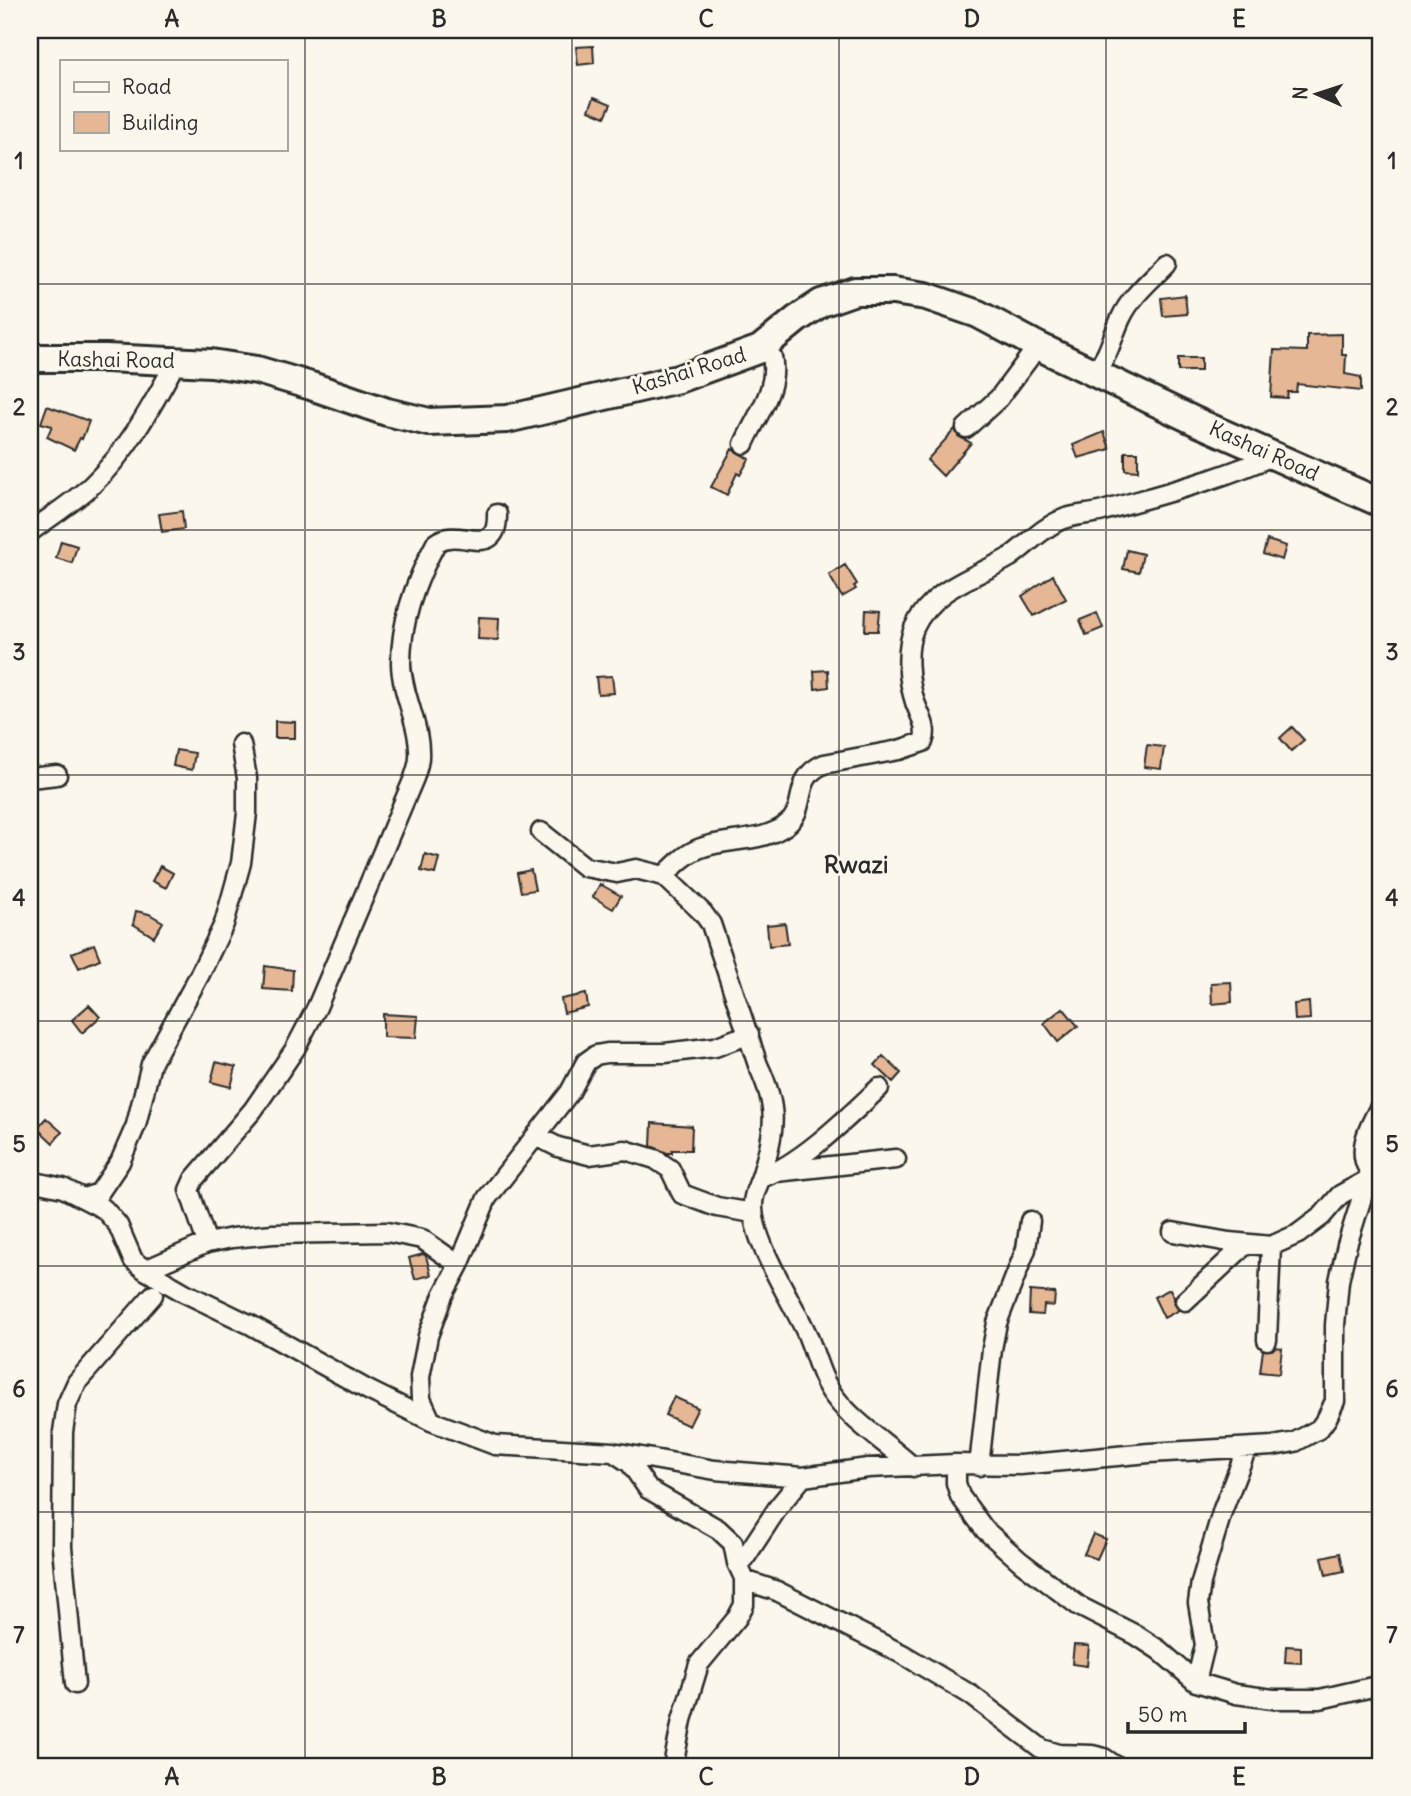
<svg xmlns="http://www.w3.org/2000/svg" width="1411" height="1796" viewBox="0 0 1411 1796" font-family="Delius,sans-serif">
<rect width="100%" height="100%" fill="#fbf7ec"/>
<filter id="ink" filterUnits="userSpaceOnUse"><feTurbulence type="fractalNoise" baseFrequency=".0143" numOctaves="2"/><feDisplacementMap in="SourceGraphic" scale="14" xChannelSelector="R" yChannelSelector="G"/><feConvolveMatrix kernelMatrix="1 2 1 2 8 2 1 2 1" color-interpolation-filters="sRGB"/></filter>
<g filter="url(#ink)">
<!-- building -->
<path fill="#e5b795" stroke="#2b2b2b" stroke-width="2" d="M593,46l1,17 -16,2 -2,-18z
M594,97l17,7 -6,13 -16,-7z
M1185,295l2,19 -24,2 -2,-18z
M1342,334v21h4l-1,19 16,3v14l-64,-7 -1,8h-8l-1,6 -16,-1 3,-47 33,1v-16z
M1178,358h23v13h-23z
M47,406l42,15 -7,18 -2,-1 -6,12 -27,-13 5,-11 -11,-3z
M955,429l3,7 13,7 -28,33 -16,-16z
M1104,432l6,17 -32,9 -5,-13z
M732,449l17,10 -9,16 -3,-2 -10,22 -16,-8z
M1125,452h13v19l-13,-1z
M182,511l2,18 -22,3 -3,-18z
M1267,540l19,6 -4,14 -19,-6z
M61,541l16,5 -5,17 -16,-5z
M1127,550l16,4 -4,18 -16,-3z
M845,565l12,19 -3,2 2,3 -14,8 -13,-22z
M1053,575l13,24 -32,17 -12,-20z
M866,610l14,1 -2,20h-13z
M1097,613l6,15 -17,7 -6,-15z
M479,617l20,1 -1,22 -20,-1z
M828,670l1,17 -14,2 -1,-18z
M612,676l2,17 -16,1 -2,-17z
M275,721l20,1v16h-20z
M1292,727l12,13 -13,11 -11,-13z
M1147,745l17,2 -3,22 -17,-2z
M176,750l19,3 -3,17 -19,-4z
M425,854l14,4 -4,16 -14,-3z
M160,866l13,7 -7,15 -14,-7z
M531,870l4,20 -14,2 -4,-19z
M600,884l21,12 -8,13 -20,-12z
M136,911l13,3 14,8 -9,15 -21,-13z
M785,923l3,21 -19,2 -2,-21z
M94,944l6,15 -21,9 -7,-15z
M265,966l28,4 -1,21 -29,-2z
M1231,982l1,20 -20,2 -1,-21z
M586,994l2,13 -24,6 -3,-14z
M1309,1002l1,17 -15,1 -1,-16z
M89,1005l11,12 -18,16 -10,-13z
M1063,1008l15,18 -20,16 -14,-19z
M383,1014l35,2 -2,22 -33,-1z
M883,1056l18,17 -8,9 -18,-17z
M216,1062l20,5 -5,20 -20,-5z
M46,1118l16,14 -9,11 -16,-15z
M652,1123l40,3 -1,24h-19v3h-5l-16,-7z
M423,1254l3,2 5,19 -16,4 -6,-21z
M1170,1289l4,8v7l5,6 -15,8 -10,-21z
M1030,1291l25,2 -1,13 -10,-1 -1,10 -14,-1z
M1276,1347l6,1 -3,26 -19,-2 3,-22h9z
M674,1397l24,11 -9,18 -24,-11z
M1093,1534l13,5 -9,20 -13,-5z
M1340,1553l4,18 -18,4 -4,-18z
M1074,1645l15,1 -2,20 -15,-2z
M1286,1646l15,1v16l-16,-1z"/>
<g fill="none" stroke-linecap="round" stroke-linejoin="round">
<defs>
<path id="street" d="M1095,372c16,-20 16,-33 26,-54 10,-22 30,-38 46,-55
M966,428l33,-30 39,-52
M744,444c12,-28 35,-55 28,-87l-12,-8
M30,532c20,-15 42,-29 61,-46 37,-35 62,-82 86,-126
M30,778l27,-3
M541,832l44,35 32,6 19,-4 28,7 39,37 8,11 47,141c21,44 17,63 4,109 -3,10 -9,19 -9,30 -2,35 38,95 53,128 9,20 14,46 28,64 21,28 53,47 79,71
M664,876c10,-10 20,-21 34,-27 27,-12 63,-5 88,-24 23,-16 5,-47 38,-61l75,-14 24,-8c6,-14 -4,-28 -8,-40 -7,-22 -10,-52 -1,-74 18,-40 61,-50 96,-71 17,-12 32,-29 51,-37 14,-6 28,-5 42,-9 57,-17 117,-31 171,-56
M1381,1105c-15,26 -30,56 0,77
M536,1136l22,11 31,8 36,-5 30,9 15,10 12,25 35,13 36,6
M776,1172l120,-13
M761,1178c40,-14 87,-61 118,-90
M30,1181l33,7 41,21 14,16 15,35 12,10 40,23 66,32 117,65 63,31 64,24 118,7 17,11 18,26 70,40 15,14 4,20 7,15v27l-7,13 -38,46 -17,56 -9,46
M84,1198l15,-5 21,-31 16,-37 15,-61 48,-88 25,-52 17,-61 6,-50v-35l-6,-34
M1173,1232l56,10 42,4 27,-12 24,-18 18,-21 27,-15
M207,1243l-18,-53 5,-11 59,-69 42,-61 22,-42 97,-229c2,-6 5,-14 5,-21 2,-32 -18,-63 -18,-95 0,-42 15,-82 35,-119 22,-18 62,19 61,-29
M145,1270l62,-27 25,-5 41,-4 114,-2 35,7 37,26
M1185,1301l61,-57
M1267,1340l4,-94
M431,1421l-10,-22 -1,-22 8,-41 15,-41 16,-30 28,-67 83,-106 16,-30 10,-7 11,-2h58l50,-6 34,-13
M619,1453l96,17 88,7 65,-9 88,-4 64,1 129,-12 124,-7 22,-4 24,-13 8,-11 8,-17v-76l4,-44 8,-36 23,-73
M956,1464v19l4,13 25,34 36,32 58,44 57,29 23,15 37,32 40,12 37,5h47l61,-14
M979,1466l13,-117 5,-26 29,-74 4,-28
M739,1567l40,-61 24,-29
M744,1580l33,11 127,64 67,40 71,54 17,5 33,1 12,3 12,8
M1196,1682l9,-37 -7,-42 3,-21 22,-73 24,-61
M75,1684l-13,-137 1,-115 4,-28 10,-22 76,-87"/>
<path id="secondary" d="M30,358h76l105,5 46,7 54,16 76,26 42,10 78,-3 171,-40 82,-30 37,-30 24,-16 34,-12h38l33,5 52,18 60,32 159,76 184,81"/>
</defs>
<!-- street casing -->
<use href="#street" stroke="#2b2b2b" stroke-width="23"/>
<!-- secondary casing -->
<use href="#secondary" stroke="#2b2b2b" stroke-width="32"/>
<!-- street -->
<use href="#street" stroke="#fbf7ec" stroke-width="18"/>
<!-- secondary -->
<use href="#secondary" stroke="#fbf7ec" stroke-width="26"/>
</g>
</g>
<!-- grid -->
<path fill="none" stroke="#2b2b2b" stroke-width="2" stroke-opacity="0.55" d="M305,30v1736M572,30v1736M839,30v1736M1106,30v1736M30,284h1351M30,530h1351M30,775h1351M30,1021h1351M30,1266h1351M30,1512h1351"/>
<g text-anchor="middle" stroke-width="6" stroke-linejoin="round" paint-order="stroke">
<!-- street labels -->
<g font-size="21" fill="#2b2b2b" stroke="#fbf7ec">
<text transform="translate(116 360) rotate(1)" y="7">Kashai Road</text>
<text transform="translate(689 371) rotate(-17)" y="7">Kashai Road</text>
<text transform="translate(1264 451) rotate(24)" y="7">Kashai Road</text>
</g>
<!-- quarter labels -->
<g font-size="24" font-weight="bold" fill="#2b2b2b" stroke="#fbf7ec">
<text x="856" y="873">Rwazi</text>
</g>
</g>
<!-- margin -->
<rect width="1411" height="1796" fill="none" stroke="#fbf7ec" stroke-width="77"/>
<!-- legend -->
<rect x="60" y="60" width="228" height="91" fill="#fbf7ec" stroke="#a8a59f" stroke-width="2"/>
<rect x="74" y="82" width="35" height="10" fill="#fbf7ec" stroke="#a8a59f" stroke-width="2"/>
<text x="122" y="94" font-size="21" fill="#2b2b2b">Road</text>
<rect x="74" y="112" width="35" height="21" fill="#e5b795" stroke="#a8a59f" stroke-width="2"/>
<text x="122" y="130" font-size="21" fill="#2b2b2b">Building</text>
<!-- north arrow -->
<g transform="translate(1317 94) rotate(273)" stroke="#fbf7ec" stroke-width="5" paint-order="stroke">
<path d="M0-5L12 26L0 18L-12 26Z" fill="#2b2b2b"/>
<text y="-10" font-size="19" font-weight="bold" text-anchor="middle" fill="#2b2b2b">N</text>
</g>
<!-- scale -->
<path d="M1128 1722v10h117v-10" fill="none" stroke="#2b2b2b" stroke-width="3.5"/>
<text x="1138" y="1722" font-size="21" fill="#2b2b2b" stroke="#fbf7ec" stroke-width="5" paint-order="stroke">50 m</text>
<rect x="38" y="38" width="1334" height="1720" fill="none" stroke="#2b2b2b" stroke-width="2.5"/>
<g font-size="23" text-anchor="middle" font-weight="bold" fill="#2b2b2b">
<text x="172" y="27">A</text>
<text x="439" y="27">B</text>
<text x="706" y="27">C</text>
<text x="972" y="27">D</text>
<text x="1239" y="27">E</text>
<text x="19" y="169">1</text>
<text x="1392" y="169">1</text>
<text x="19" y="415">2</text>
<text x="1392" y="415">2</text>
<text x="19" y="660">3</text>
<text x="1392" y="660">3</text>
<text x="19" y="906">4</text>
<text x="1392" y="906">4</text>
<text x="19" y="1152">5</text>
<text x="1392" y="1152">5</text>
<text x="19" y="1397">6</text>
<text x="1392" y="1397">6</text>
<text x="19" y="1643">7</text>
<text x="1392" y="1643">7</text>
<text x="172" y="1785">A</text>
<text x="439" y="1785">B</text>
<text x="706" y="1785">C</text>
<text x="972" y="1785">D</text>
<text x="1239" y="1785">E</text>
</g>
</svg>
